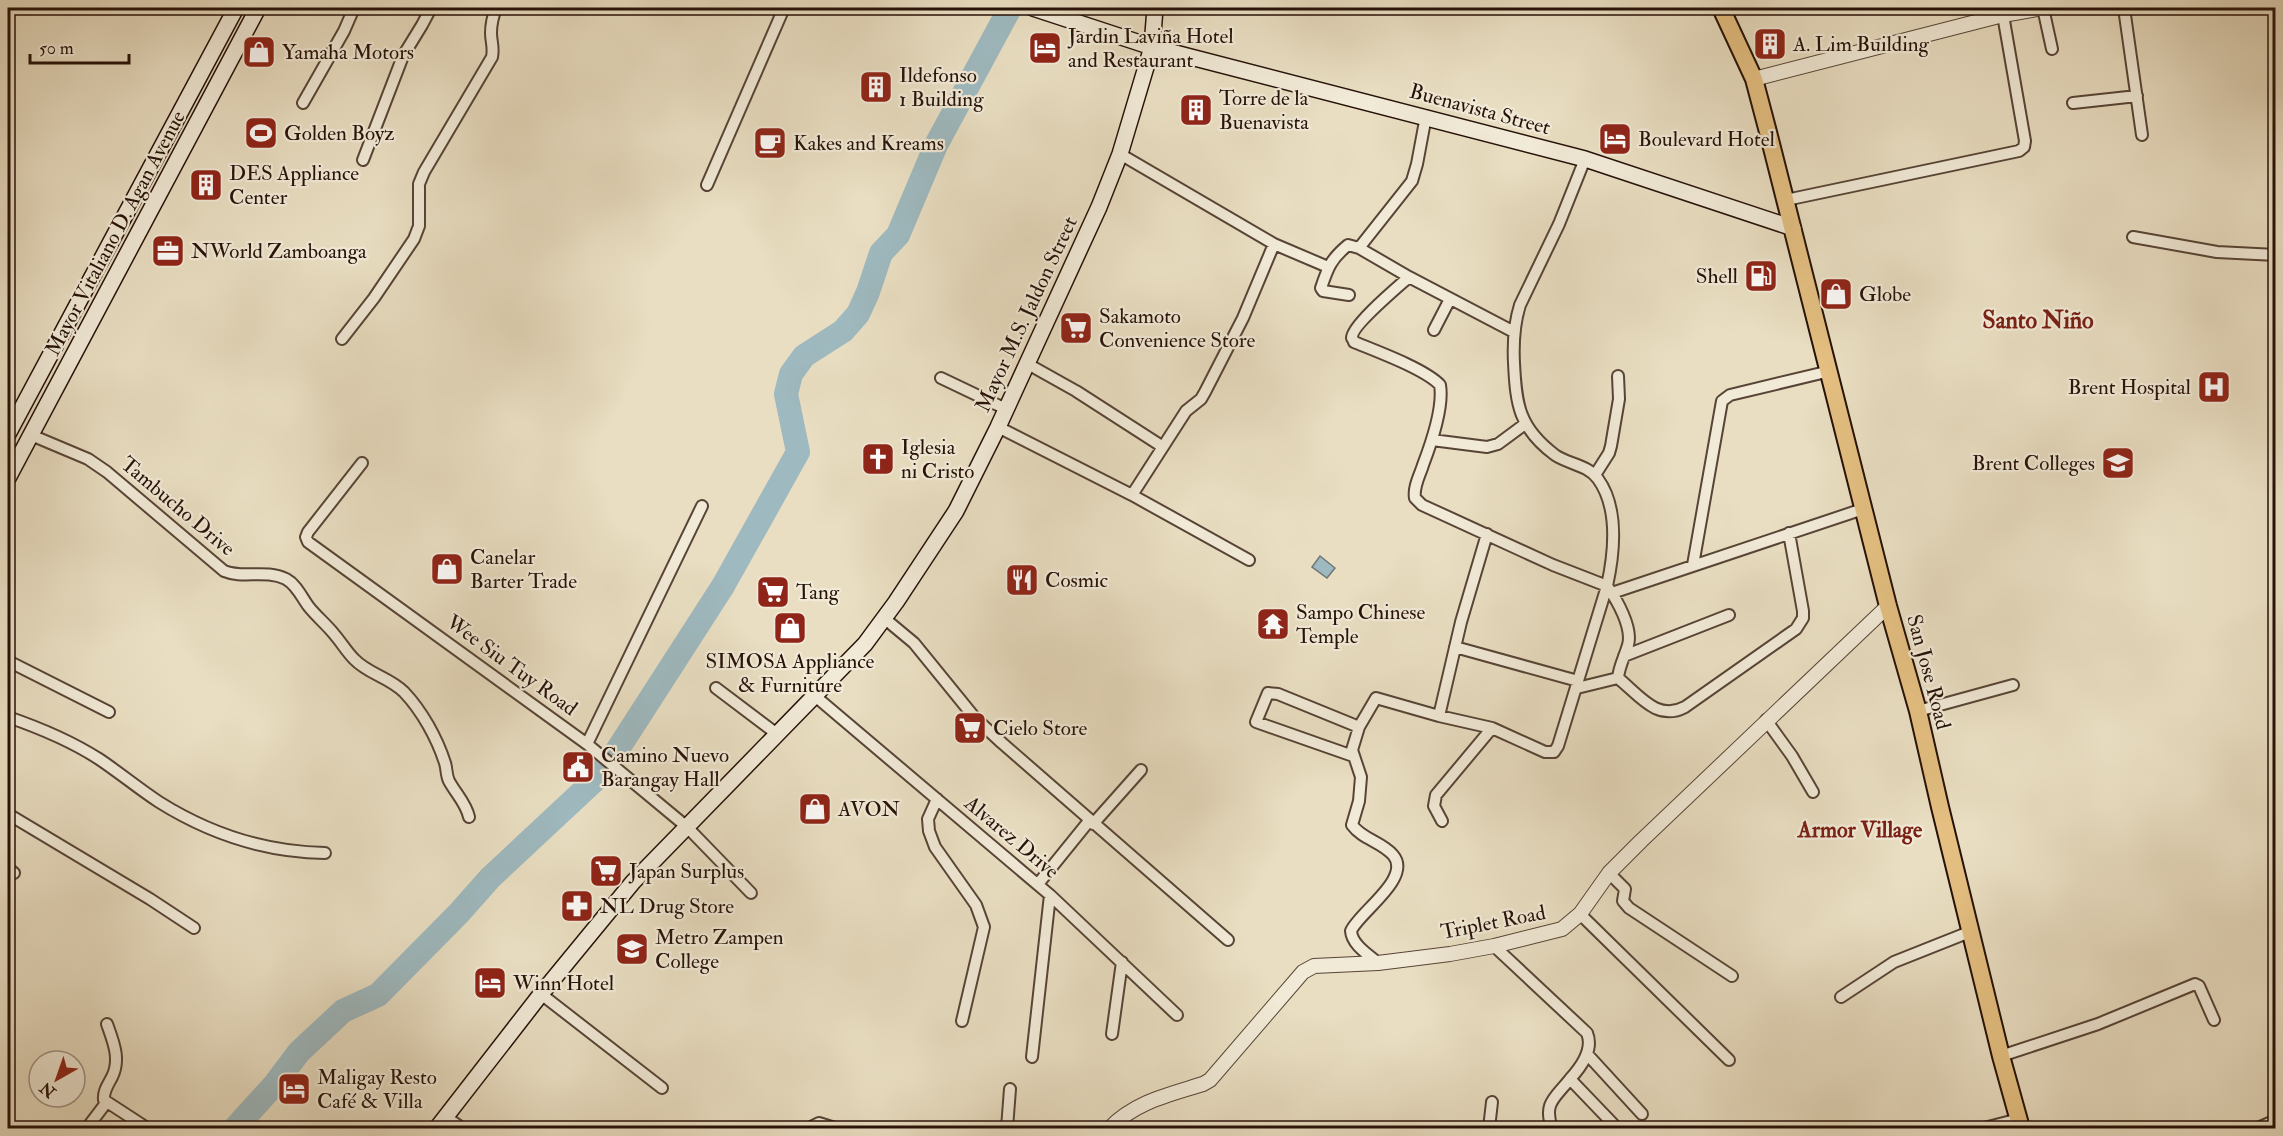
<svg xmlns="http://www.w3.org/2000/svg" width="2283" height="1136" viewBox="0 0 2283 1136" font-family="'IM FELL Double Pica',serif">
<rect width="100%" height="100%" fill="#e9dec2"/>
<filter id="stains"><feTurbulence type="fractalNoise" baseFrequency=".00333" numOctaves="4"/><feColorMatrix values="0 0 0 0 .2 0 0 0 0 .09 0 0 0 0 .02 0 0 0 .5 -.17"/></filter>
<radialGradient id="worn" r=".72"><stop offset=".6" stop-color="#630" stop-opacity="0"/><stop offset="1" stop-color="#630" stop-opacity=".3"/></radialGradient>
<!-- water -->
<path fill="#9eb9bf" stroke="#6e7676" stroke-width="1.5" d="M1320,556l15,12 -8,10 -15,-11z"/>
<g fill="none" stroke-linecap="round" stroke-linejoin="round">
<!-- river -->
<path stroke="#9eb9bf" stroke-width="24" d="M235,1128l40,-44 24,-32 44,-41 35,-16 81,-82 31,-35 106,-99 22,-30 105,-163 75,-134 -12,-58 5,-20 13,-18 39,-25 15,-17 10,-22 13,-39 17,-18 38,-90 74,-137"/>
<defs>
<path id="minor" d="M2043,8l9,41
M2124,8l18,127
M303,103l41,-72 10,-23
M2073,103l64,-7
M1120,154l154,90 54,23
M363,160l40,-104 19,-31 9,-17
M707,185l77,-177
M1786,200l233,-49 5,-4 1,-6 -22,-126
M2133,237l84,15 59,3
M1359,248l50,29 105,55
M1409,277c-10,9 -58,49 -57,61 0,1 2,2 2,4 22,9 71,27 86,43 4,23 -9,59 -17,80 -3,10 -10,22 -8,33l7,7 131,60 54,21c10,14 26,42 21,59 -3,11 -9,21 -10,33 21,17 39,44 67,29l111,-78 7,-11v-7l-14,-78
M1349,295l-26,-4 -2,-3c7,-21 10,-29 27,-43l11,3 53,-67 5,-17 9,-48
M1434,330l16,-31
M342,339l32,-41 40,-59 5,-13v-42l5,-12 68,-115c2,-10 -1,-15 -1,-24 0,-9 2,-17 5,-25
M1026,363l50,28 87,56
M941,378l65,31
M998,427l134,68 117,65
M31,435l57,24 19,13 117,99c19,8 41,-2 62,8 11,6 16,19 23,28 8,10 18,18 25,27 7,8 13,18 20,25 14,15 35,18 50,33 18,19 33,46 41,71 2,6 1,12 4,18 7,13 17,22 20,36
M1432,440l55,7 11,-3 27,-20
M362,463l-54,69 -2,5 2,5 279,202 100,83 64,66
M1595,475l14,-22 2,-7 8,-47 -1,-23
M1132,495l54,-84 15,-12 4,-7 38,-74 31,-74
M1693,565l29,-164 8,-6 100,-24
M1612,593l251,-84
M884,618l30,25 61,75 27,25 226,197
M1455,647l123,34
M1624,656l105,-41
M8,661l101,51
M716,688l61,46
M1577,688l41,-10
M815,696l235,199 127,120
M1918,711l95,-26
M1439,716l22,-94 26,-88
M8,717c32,11 63,24 91,42 21,14 40,30 60,43 51,32 106,50 166,51
M1766,720l26,36 21,36
M587,744l115,-238
M1353,756l-97,-34 12,-29 10,1 81,33
M937,799l-9,20 1,12 6,16 41,58 8,22 -22,94
M8,814l142,85 44,29
M1442,821l-8,-15 2,-11 56,-67
M1093,824l48,-54
M8,868l6,5
M1609,873l16,16 -2,12 6,7 103,68
M1038,884l51,-63
M1580,914l149,146
M1494,946l93,87c7,17 -6,34 -17,46l47,49
M1378,963c-9,-8 -26,-18 -27,-32 7,-18 62,-53 42,-76 -11,-13 -31,-16 -41,-30l7,-24 2,-24 -9,-27 7,-23 17,-29 63,18 53,12 53,24h9l4,-6 49,-160c7,-32 12,-78 -9,-107 -10,-14 -30,-15 -43,-24 -36,-27 -39,-50 -41,-92 -1,-20 0,-39 6,-58l39,-81 26,-65
M541,994l121,94
M1841,997l53,-35 78,-31
M107,1024c6,17 14,35 5,53 -4,8 -9,14 -8,23l43,28
M1112,1034l10,-72
M1587,1054l55,60
M2001,1056l97,-32 97,-40 4,2 15,34
M1032,1057l18,-162
M446,1117l16,11
M87,1128l19,-25
M809,1128l10,-5 16,5
M1007,1128l3,-39
M1489,1128l3,-26
M1552,1128c-9,-25 3,-30 18,-49
M1984,1128l35,-9
M2258,1128l18,-8"/>
<path id="tertiary" d="M1754,79l249,-64 40,-7
M1110,1128c25,-26 58,-33 93,-44l7,-4 93,-108 11,-6 64,-3 72,-9 44,-8 68,-17 18,-15 29,-41 32,-32 247,-235"/>
<path id="secondary" d="M1033,8l119,39 433,112 208,69
M8,434l228,-426
M8,478l250,-470
M437,1128l104,-134 92,-112 232,-238 31,-42 60,-91 42,-84 101,-220 21,-53 32,-107 3,-39"/>
<path id="primary" d="M1721,8l33,71 14,53 120,474 30,105 22,96 61,249 20,72"/>
</defs>
<!-- minor casing -->
<use href="#minor" stroke="#574436" stroke-width="14"/>
<!-- tertiary casing -->
<use href="#tertiary" stroke="#574436" stroke-width="16"/>
<!-- secondary casing -->
<use href="#secondary" stroke="#261108" stroke-width="18"/>
<!-- primary casing -->
<use href="#primary" stroke="#261108" stroke-width="20"/>
<!-- minor -->
<use href="#minor" stroke="#f1ead7" stroke-width="10"/>
<!-- tertiary -->
<use href="#tertiary" stroke="#f1ead7" stroke-width="14"/>
<!-- secondary -->
<use href="#secondary" stroke="#f1ead7" stroke-width="15"/>
<!-- primary -->
<use href="#primary" stroke="#e4bf81" stroke-width="16"/>
</g>
<!-- icons -->
<defs>
<symbol id="building-square" viewBox="-11 -11 22 22"><rect x="-9" y="-9" width="18" height="18" rx="4" fill="#8f2418" stroke="#f1ead7"/><path d="M-4-6H4V6H1V3H-1V6H-4ZM-2.5-4.3h1.7v1.8h-1.7ZM.8-4.3h1.7v1.8H.8ZM-2.5-1h1.7V.8h-1.7ZM.8-1h1.7V.8H.8Z" fill="#fff"/></symbol>
<symbol id="hotel-square" viewBox="-11 -11 22 22"><rect x="-9" y="-9" width="18" height="18" rx="4" fill="#8f2418" stroke="#f1ead7"/><path d="M-6-4.5h1.5V1H6V5H4.5V3h-9V5H-6ZM-4 0a1.8 1.8 0 1 1 3.6 0ZM.5 0V-2.5h3Q6-2.5 6 0Z" fill="#fff"/></symbol>
<symbol id="shop-square" viewBox="-11 -11 22 22"><rect x="-9" y="-9" width="18" height="18" rx="4" fill="#8f2418" stroke="#f1ead7"/><path d="M-5-2.5h2.3a2.7 3.5 0 0 1 5.4 0H5L5.5 6h-11ZM-1.5-2.5h3a1.5 2.3 0 0 0-3 0Z" fill="#fff"/></symbol>
<symbol id="stadium-square" viewBox="-11 -11 22 22"><rect x="-9" y="-9" width="18" height="18" rx="4" fill="#8f2418" stroke="#f1ead7"/><path d="M0-5a6.5 5 0 1 0 0 10a6.5 5 0 1 0 0-10ZM-3.5-1.8h7v3.6h-7Z" fill="#fff"/></symbol>
<symbol id="cafe-square" viewBox="-11 -11 22 22"><rect x="-9" y="-9" width="18" height="18" rx="4" fill="#8f2418" stroke="#f1ead7"/><path d="M-5.5-4.5H6V0H3Q3 3.5 0 3.5H-2.5Q-5.5 3.5-5.5 0ZM3-3.2v2h1.7v-2ZM-6 4.5H4V6H-6Z" fill="#fff"/></symbol>
<symbol id="office-square" viewBox="-11 -11 22 22"><rect x="-9" y="-9" width="18" height="18" rx="4" fill="#8f2418" stroke="#f1ead7"/><path d="M-6-3h4V-5.5h4V-3h4V5H-6ZM-1-4.5V-3h2v-1.5ZM-6 0V1H6V0Z" fill="#fff"/></symbol>
<symbol id="fuel-square" viewBox="-11 -11 22 22"><rect x="-9" y="-9" width="18" height="18" rx="4" fill="#8f2418" stroke="#f1ead7"/><path d="M-5.5-6h7V0h2V4h1.3V-2.5L3-4.5l.8-.8L6-3V5H2.5V1h-1V6h-7ZM-4.2-4.7v3.2H.2V-4.7Z" fill="#fff"/></symbol>
<symbol id="supermarket-square" viewBox="-11 -11 22 22"><rect x="-9" y="-9" width="18" height="18" rx="4" fill="#8f2418" stroke="#f1ead7"/><path d="M-6-5.5h2.5l.6 2H6L4.5 2H-2.5L-4.4-4H-6ZM-1.5 3.2a1.3 1.3 0 1 0 .1 0ZM3 3.2a1.3 1.3 0 1 0 .1 0Z" fill="#fff"/></symbol>
<symbol id="hospital-square" viewBox="-11 -11 22 22"><rect x="-9" y="-9" width="18" height="18" rx="4" fill="#8f2418" stroke="#f1ead7"/><path d="M-5-5h3v3.5h4V-5h3V5h-3V1.5h-4V5h-3Z" fill="#fff"/></symbol>
<symbol id="church-square" viewBox="-11 -11 22 22"><rect x="-9" y="-9" width="18" height="18" rx="4" fill="#8f2418" stroke="#f1ead7"/><path d="M-1.2-6h2.4v3.5h3.3v2.4h-3.3V6h-2.4V-.1h-3.3v-2.4h3.3Z" fill="#fff"/></symbol>
<symbol id="university-square" viewBox="-11 -11 22 22"><rect x="-9" y="-9" width="18" height="18" rx="4" fill="#8f2418" stroke="#f1ead7"/><path d="M0-5L7-2L0 1L-7-2ZM-4 1L0 2.5L4 1V4Q0 6-4 4Z" fill="#fff"/></symbol>
<symbol id="restaurant-square" viewBox="-11 -11 22 22"><rect x="-9" y="-9" width="18" height="18" rx="4" fill="#8f2418" stroke="#f1ead7"/><path d="M-5-6h1v4h1v-4h1v4h1v-4h1v5L-1.5 .5V6h-2V.5L-5-1ZM5-6V6H3V1.5H1.5Q1.5-4 5-6Z" fill="#fff"/></symbol>
<symbol id="temple-square" viewBox="-11 -11 22 22"><rect x="-9" y="-9" width="18" height="18" rx="4" fill="#8f2418" stroke="#f1ead7"/><path d="M0-6L5-2H3V0L6.5 2.5H4V6H1.5V3h-3V6H-4V2.5H-6.5L-3 0V-2H-5Z" fill="#fff"/></symbol>
<symbol id="civic-square" viewBox="-11 -11 22 22"><rect x="-9" y="-9" width="18" height="18" rx="4" fill="#8f2418" stroke="#f1ead7"/><path d="M-.6-6.5H3V-4.5H.6V-3L4-1V1h2V6H-6V1h2V-1L-.6-3ZM-1.2 2.5V6h2.4V2.5Z" fill="#fff"/></symbol>
<symbol id="pharmacy-square" viewBox="-11 -11 22 22"><rect x="-9" y="-9" width="18" height="18" rx="4" fill="#8f2418" stroke="#f1ead7"/><path d="M-2-6h4v4h4v4h-4v4h-4v-4h-4v-4h4Z" fill="#fff"/></symbol>
</defs>
<g fill-rule="evenodd">
<use href="#building-square" x="1751" y="25" width="38" height="38"/>
<use href="#hotel-square" x="1026" y="29" width="38" height="38"/>
<use href="#shop-square" x="240" y="33" width="38" height="38"/>
<use href="#building-square" x="857" y="68" width="38" height="38"/>
<use href="#building-square" x="1177" y="91" width="38" height="38"/>
<use href="#stadium-square" x="242" y="114" width="38" height="38"/>
<use href="#hotel-square" x="1596" y="120" width="38" height="38"/>
<use href="#cafe-square" x="751" y="124" width="38" height="38"/>
<use href="#building-square" x="187" y="166" width="38" height="38"/>
<use href="#office-square" x="149" y="232" width="38" height="38"/>
<use href="#fuel-square" x="1742" y="257" width="38" height="38"/>
<use href="#shop-square" x="1817" y="275" width="38" height="38"/>
<use href="#supermarket-square" x="1057" y="309" width="38" height="38"/>
<use href="#hospital-square" x="2195" y="368" width="38" height="38"/>
<use href="#church-square" x="859" y="440" width="38" height="38"/>
<use href="#university-square" x="2099" y="444" width="38" height="38"/>
<use href="#shop-square" x="428" y="550" width="38" height="38"/>
<use href="#restaurant-square" x="1003" y="561" width="38" height="38"/>
<use href="#supermarket-square" x="754" y="573" width="38" height="38"/>
<use href="#temple-square" x="1254" y="605" width="38" height="38"/>
<use href="#shop-square" x="771" y="609" width="38" height="38"/>
<use href="#supermarket-square" x="951" y="709" width="38" height="38"/>
<use href="#civic-square" x="559" y="748" width="38" height="38"/>
<use href="#shop-square" x="796" y="790" width="38" height="38"/>
<use href="#supermarket-square" x="587" y="852" width="38" height="38"/>
<use href="#pharmacy-square" x="558" y="887" width="38" height="38"/>
<use href="#university-square" x="613" y="930" width="38" height="38"/>
<use href="#hotel-square" x="471" y="964" width="38" height="38"/>
<use href="#hotel-square" x="275" y="1070" width="38" height="38"/>
</g>
<g text-anchor="middle" stroke-width="4.5" stroke-linejoin="round" paint-order="stroke">
<!-- poi labels -->
<g font-size="21" fill="#261108" stroke="#f1ead7" text-anchor="start">
<text x="1068" y="43">Jardin Laviña Hotel<tspan x="1068" dy="24">and Restaurant</tspan></text>
<text x="1793" y="51">A. Lim Building</text>
<text x="282" y="59">Yamaha Motors</text>
<text x="899" y="82">Ildefonso<tspan x="899" dy="24">1 Building</tspan></text>
<text x="1219" y="105">Torre de la<tspan x="1219" dy="24">Buenavista</tspan></text>
<text x="284" y="140">Golden Boyz</text>
<text x="1638" y="146">Boulevard Hotel</text>
<text x="793" y="150">Kakes and Kreams</text>
<text x="229" y="180">DES Appliance<tspan x="229" dy="24">Center</tspan></text>
<text x="191" y="258">NWorld Zamboanga</text>
<text x="1738" y="283" text-anchor="end">Shell</text>
<text x="1859" y="301">Globe</text>
<text x="1099" y="323">Sakamoto<tspan x="1099" dy="24">Convenience Store</tspan></text>
<text x="2191" y="394" text-anchor="end">Brent Hospital</text>
<text x="901" y="454">Iglesia<tspan x="901" dy="24">ni Cristo</tspan></text>
<text x="2095" y="470" text-anchor="end">Brent Colleges</text>
<text x="470" y="564">Canelar<tspan x="470" dy="24">Barter Trade</tspan></text>
<text x="1045" y="587">Cosmic</text>
<text x="796" y="599">Tang</text>
<text x="1296" y="619">Sampo Chinese<tspan x="1296" dy="24">Temple</tspan></text>
<text x="790" y="668" text-anchor="middle">SIMOSA Appliance<tspan x="790" dy="24">&amp; Furniture</tspan></text>
<text x="993" y="735">Cielo Store</text>
<text x="601" y="762">Camino Nuevo<tspan x="601" dy="24">Barangay Hall</tspan></text>
<text x="838" y="816">AVON</text>
<text x="629" y="878">Japan Surplus</text>
<text x="600" y="913">NL Drug Store</text>
<text x="655" y="944">Metro Zampen<tspan x="655" dy="24">College</tspan></text>
<text x="513" y="990">Winn Hotel</text>
<text x="317" y="1084">Maligay Resto<tspan x="317" dy="24">Café &amp; Villa</tspan></text>
</g>
<!-- street labels -->
<g font-size="21" fill="#261108" stroke="#f1ead7">
<text transform="translate(1480 109) rotate(15)" y="7">Buenavista Street</text>
<text transform="translate(115 233) rotate(-62)" y="7">Mayor Vitaliano D. Agan Avenue</text>
<text transform="translate(1026 314) rotate(-65)" y="7">Mayor M.S. Jaldon Street</text>
<text transform="translate(178 506) rotate(40)" y="7">Tambucho Drive</text>
<text transform="translate(512 665) rotate(36)" y="7">Wee Siu Tuy Road</text>
<text transform="translate(1929 672) rotate(75)" y="7">San Jose Road</text>
<text transform="translate(1012 837) rotate(40)" y="7">Alvarez Drive</text>
<text transform="translate(1493 922) rotate(-11)" y="7">Triplet Road</text>
</g>
<!-- neighbourhood labels -->
<g font-size="22" font-weight="bold" fill="#7a1f14" stroke="#f1ead7">
<text x="1860" y="837">Armor Village</text>
</g>
<!-- quarter labels -->
<g font-size="24" font-weight="bold" fill="#7a1f14" stroke="#f1ead7">
<text x="2038" y="328">Santo Niño</text>
</g>
</g>
<!-- margin -->
<rect width="2283" height="1136" fill="none" stroke="#e9dec2" stroke-width="30"/>
<rect x="9" y="9" width="2265" height="1118" fill="none" stroke="#261108" stroke-width="3"/>
<rect x="15" y="15" width="2253" height="1106" fill="none" stroke="#261108" stroke-width="1.5"/>
<!-- north arrow -->
<g transform="translate(57 1079) rotate(220)"><circle r="28" fill="#f1ead7" stroke="#a09384" stroke-width="1.5"/>
<path d="M0-4.5L10 22L0 15L-10 22Z" fill="#8f2418"/>
<text y="-9" font-size="16" font-weight="bold" text-anchor="middle" fill="#261108">N</text>
</g>
<!-- scale -->
<path d="M30 54v9h99v-9" fill="none" stroke="#261108" stroke-width="3"/>
<text x="39" y="54" font-size="18" fill="#261108" stroke="#f1ead7" stroke-width="4.5" paint-order="stroke">50 m</text>
<rect width="100%" height="100%" filter="url(#stains)"/>
<rect width="100%" height="100%" fill="url(#worn)"/>
</svg>
